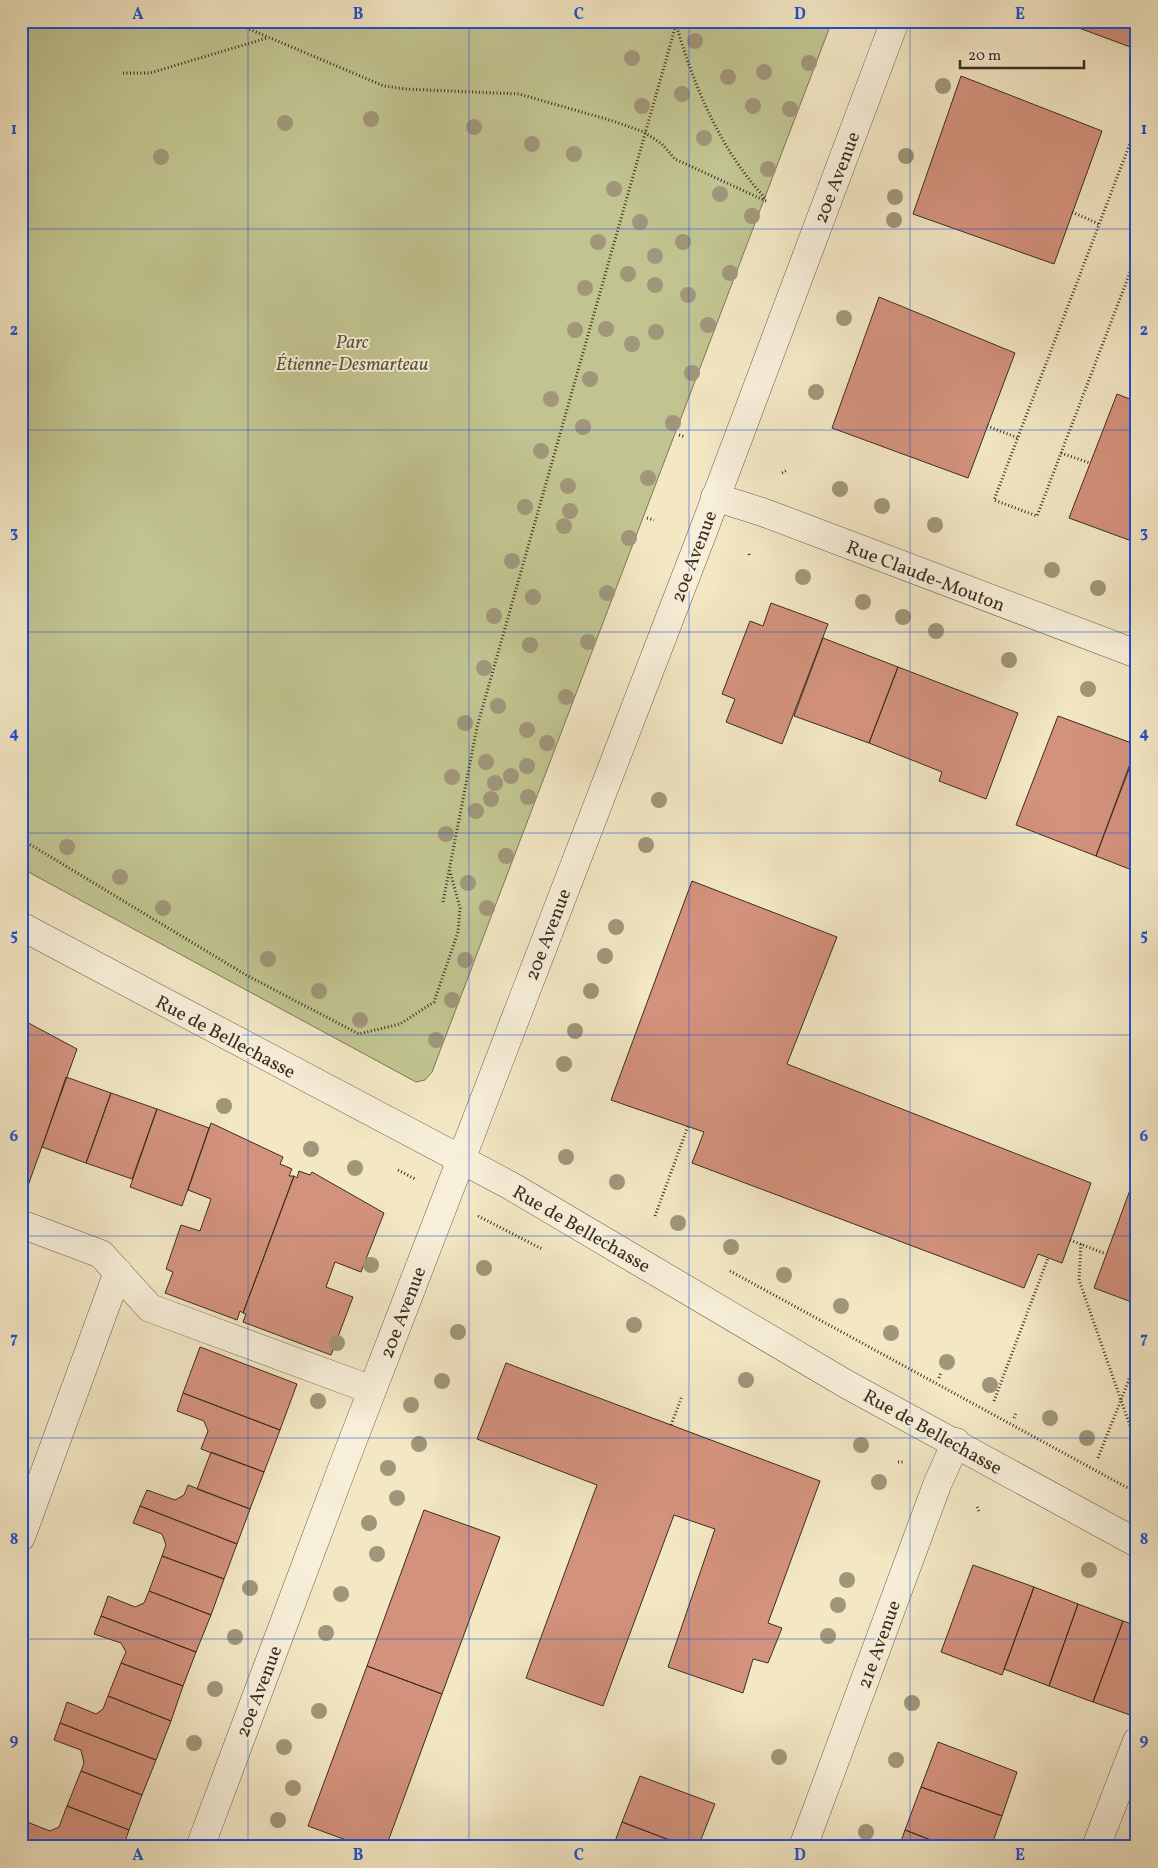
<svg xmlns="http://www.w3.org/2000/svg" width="1158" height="1868" viewBox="0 0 1158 1868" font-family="Vollkorn,serif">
<rect width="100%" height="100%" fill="#f3e7c4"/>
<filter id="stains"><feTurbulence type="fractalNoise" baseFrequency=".004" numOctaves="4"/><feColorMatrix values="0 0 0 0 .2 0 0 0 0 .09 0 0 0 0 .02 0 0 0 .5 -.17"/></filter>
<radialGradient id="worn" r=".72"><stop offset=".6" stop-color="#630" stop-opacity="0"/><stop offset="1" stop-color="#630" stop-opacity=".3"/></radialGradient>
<!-- green -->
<path fill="#c1c490" stroke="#7e785a" d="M21,21h811l-400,1051 -7,8 -9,2 -395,-214z"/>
<!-- building -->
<path fill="#d3927c" stroke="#3b2d23" d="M1060,21h77v17l-4,10z
M961,76l141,55 -48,133 -141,-50z
M879,297l136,56 -47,125 -136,-50z
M1117,394l20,8v141l-68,-25z
M771,603l57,21 -46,120 -56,-22 9,-23 -13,-5 28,-73 13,5z
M823,638l75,29 -29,76 -75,-27z
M898,667l120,46 -32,86 -47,-18 3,-9 -73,-29z
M1058,716l79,29 -41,111 -80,-31z
M1137,748v124l-41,-16z
M692,881l145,56 -50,127 304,119 -29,80 -24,-9 -14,34 -332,-125 12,-31 -93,-32z
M21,1019l56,30 -52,145 -4,-1z
M66,1077l45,16 -25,70 -44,-16z
M111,1093l46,16 -25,70 -46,-16z
M157,1109l52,19 -27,78 -52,-19z
M211,1123l72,34 -3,7 12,5 -3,7h5l-51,137 -3,-2 -3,9 -72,-27 8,-21 -7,-3 15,-44 19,6 11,-32 -23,-9z
M299,1171l11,4 2,-3 72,41 -23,59 -26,-10 -9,25 27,10 -22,58 -88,-33 3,-8 -3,-1 51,-137 3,2z
M1137,1171v133l-43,-16z
M200,1347l97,37 -17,46 -97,-37z
M506,1363l314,118 -52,142 14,5 -14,35 -15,-4 -10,34 -75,-26 47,-138 -41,-14 -71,191 -77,-28 71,-193 -120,-46z
M183,1393l97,37 -16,42 -63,-23 7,-18 -4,-10 -27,-10z
M211,1452l53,20 -14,37 -53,-20z
M188,1485l62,24 -13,35 -97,-38 7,-16 28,10 9,-5z
M140,1506l97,38 -13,35 -62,-23 4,-11 -4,-11 -29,-11z
M424,1510l76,27 -58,157 -75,-28z
M162,1556l62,23 -13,36 -62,-24z
M973,1565l61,22 -32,88 -61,-23z
M1034,1587l44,17 -29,82 -45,-17z
M149,1591l62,24 -15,37 -95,-36 7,-20 27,11 9,-4z
M1078,1604l45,17 -30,81 -44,-16z
M101,1616l95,36 -13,34 -62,-23 5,-11 -5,-9 -27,-9z
M1123,1621l14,5 -1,91 -43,-15z
M121,1663l62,23 -12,35 -63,-25z
M367,1666l75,28 -56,153h-21l-57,-21z
M108,1696l63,25 -15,39 -96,-37 7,-21 29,12 7,-5z
M60,1723l96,37 -14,35 -61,-24 3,-8 -3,-13 -27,-10z
M938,1742l79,30 -15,44 -81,-29z
M81,1771l61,24 -13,35 -62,-24z
M640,1776l75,28 -17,43h-10l-66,-25z
M921,1787l81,29 -11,31h-42l-44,-17z
M67,1806l62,24 -6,17h-85l-17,-6 1,-21 28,11 9,-4z
M622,1822l66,25h-75z
M905,1830l44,17h-50z
M21,1841l17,6h-17z"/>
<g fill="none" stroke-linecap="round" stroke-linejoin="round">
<defs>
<path id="minor" d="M715,497l50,16 372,141
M21,926l490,260 335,198 291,159
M21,1224l80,30 49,54 222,82
M21,1537l97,-265
M200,1847l141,-376 360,-934 194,-516
M803,1847l134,-362 19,-43
M1096,1847l41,-106"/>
</defs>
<!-- minor casing -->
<use href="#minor" stroke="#695c4b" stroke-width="29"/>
<!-- path -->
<path stroke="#3b2d23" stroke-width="3" stroke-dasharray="1 2.5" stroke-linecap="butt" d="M230,21l154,65 21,3 114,5 94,27 31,11 18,12 13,15 93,43
M676,24c18,63 45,127 90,175
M123,73h27l117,-35
M1137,125l-143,375 43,16 100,-262
M1072,212l27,12
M987,426l31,12
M679,435l6,2
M1061,453l29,10
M782,473l5,-3
M647,518l7,2
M749,554l1,3
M21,839l225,136 113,59 41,-10 34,-22 24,-70 2,-24 -10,-37
M443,902l34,-175 200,-706
M398,1170l17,9
M478,1216l64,33
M655,1216l33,-90
M1070,1240l36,14
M1081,1244l-2,36 58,166
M730,1271l407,222
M939,1378l2,-6
M994,1401l54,-143
M1014,1418l2,-5
M671,1425l11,-29
M1098,1458l39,-99
M898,1462h5
M977,1507l3,6"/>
<!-- minor -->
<use href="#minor" stroke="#f7efd9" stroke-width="28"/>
</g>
<!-- trees -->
<g fill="#a0967a">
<circle cx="695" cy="41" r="8"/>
<circle cx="632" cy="58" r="8"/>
<circle cx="809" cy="63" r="8"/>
<circle cx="764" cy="72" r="8"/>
<circle cx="728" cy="77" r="8"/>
<circle cx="943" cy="86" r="8"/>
<circle cx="682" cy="94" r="8"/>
<circle cx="642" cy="106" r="8"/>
<circle cx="753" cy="106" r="8"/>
<circle cx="790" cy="109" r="8"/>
<circle cx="371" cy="119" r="8"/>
<circle cx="285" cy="123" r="8"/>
<circle cx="474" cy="127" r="8"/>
<circle cx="704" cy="138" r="8"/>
<circle cx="532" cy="144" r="8"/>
<circle cx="574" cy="154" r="8"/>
<circle cx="906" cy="156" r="8"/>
<circle cx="161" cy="157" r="8"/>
<circle cx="768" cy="169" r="8"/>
<circle cx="614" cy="189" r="8"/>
<circle cx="720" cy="194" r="8"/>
<circle cx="895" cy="197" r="8"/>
<circle cx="752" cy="216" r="8"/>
<circle cx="894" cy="220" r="8"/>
<circle cx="640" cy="222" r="8"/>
<circle cx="598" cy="242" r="8"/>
<circle cx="683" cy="242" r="8"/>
<circle cx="655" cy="256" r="8"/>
<circle cx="730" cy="273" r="8"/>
<circle cx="628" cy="274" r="8"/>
<circle cx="655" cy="285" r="8"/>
<circle cx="585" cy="288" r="8"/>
<circle cx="688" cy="295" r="8"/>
<circle cx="844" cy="318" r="8"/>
<circle cx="708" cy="325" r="8"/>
<circle cx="606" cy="329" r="8"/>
<circle cx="575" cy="330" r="8"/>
<circle cx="656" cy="332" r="8"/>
<circle cx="632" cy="344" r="8"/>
<circle cx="692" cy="373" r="8"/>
<circle cx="590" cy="379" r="8"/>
<circle cx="816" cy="392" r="8"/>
<circle cx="551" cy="399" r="8"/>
<circle cx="673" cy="423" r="8"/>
<circle cx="583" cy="427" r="8"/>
<circle cx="541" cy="451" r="8"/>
<circle cx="648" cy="478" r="8"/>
<circle cx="568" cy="486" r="8"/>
<circle cx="840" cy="489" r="8"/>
<circle cx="882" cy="506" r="8"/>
<circle cx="525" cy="507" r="8"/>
<circle cx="570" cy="511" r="8"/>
<circle cx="935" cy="525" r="8"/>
<circle cx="564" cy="526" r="8"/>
<circle cx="629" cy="538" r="8"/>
<circle cx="512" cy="561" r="8"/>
<circle cx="1052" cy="570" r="8"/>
<circle cx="803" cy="577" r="8"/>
<circle cx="1098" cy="588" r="8"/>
<circle cx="607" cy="593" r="8"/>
<circle cx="533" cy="597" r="8"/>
<circle cx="863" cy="602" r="8"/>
<circle cx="494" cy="616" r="8"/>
<circle cx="903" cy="617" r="8"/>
<circle cx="936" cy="631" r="8"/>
<circle cx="588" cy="642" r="8"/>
<circle cx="530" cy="645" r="8"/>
<circle cx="1009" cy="660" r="8"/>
<circle cx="484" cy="668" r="8"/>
<circle cx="1088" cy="689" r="8"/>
<circle cx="566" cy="697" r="8"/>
<circle cx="498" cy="706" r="8"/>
<circle cx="465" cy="723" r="8"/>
<circle cx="527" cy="730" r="8"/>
<circle cx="547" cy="743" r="8"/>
<circle cx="486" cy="762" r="8"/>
<circle cx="527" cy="766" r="8"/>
<circle cx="511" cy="776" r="8"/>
<circle cx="452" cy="777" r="8"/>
<circle cx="495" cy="783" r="8"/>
<circle cx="528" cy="797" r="8"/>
<circle cx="491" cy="799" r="8"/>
<circle cx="659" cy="800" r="8"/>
<circle cx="476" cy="811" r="8"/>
<circle cx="446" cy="834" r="8"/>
<circle cx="646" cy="845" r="8"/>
<circle cx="67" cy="847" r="8"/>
<circle cx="506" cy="856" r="8"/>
<circle cx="120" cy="877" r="8"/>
<circle cx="468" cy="883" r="8"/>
<circle cx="163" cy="908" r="8"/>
<circle cx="487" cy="908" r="8"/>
<circle cx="616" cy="927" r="8"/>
<circle cx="605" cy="956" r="8"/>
<circle cx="268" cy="959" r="8"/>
<circle cx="465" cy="960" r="8"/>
<circle cx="319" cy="991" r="8"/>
<circle cx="591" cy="991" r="8"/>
<circle cx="452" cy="1000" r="8"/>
<circle cx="360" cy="1020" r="8"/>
<circle cx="575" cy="1031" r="8"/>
<circle cx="436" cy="1040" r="8"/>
<circle cx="564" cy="1064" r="8"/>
<circle cx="224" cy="1106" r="8"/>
<circle cx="311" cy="1149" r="8"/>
<circle cx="566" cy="1157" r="8"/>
<circle cx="355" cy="1168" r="8"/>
<circle cx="617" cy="1182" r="8"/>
<circle cx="678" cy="1223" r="8"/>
<circle cx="731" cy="1247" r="8"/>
<circle cx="371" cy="1265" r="8"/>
<circle cx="484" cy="1268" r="8"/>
<circle cx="784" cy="1275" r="8"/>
<circle cx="841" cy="1306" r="8"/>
<circle cx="634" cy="1325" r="8"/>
<circle cx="458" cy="1332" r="8"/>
<circle cx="891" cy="1333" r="8"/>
<circle cx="337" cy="1343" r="8"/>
<circle cx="947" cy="1362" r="8"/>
<circle cx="746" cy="1380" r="8"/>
<circle cx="442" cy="1381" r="8"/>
<circle cx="990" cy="1385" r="8"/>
<circle cx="318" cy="1401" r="8"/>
<circle cx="411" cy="1405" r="8"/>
<circle cx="1050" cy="1418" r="8"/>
<circle cx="1087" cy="1438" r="8"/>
<circle cx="419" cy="1444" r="8"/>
<circle cx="861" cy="1445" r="8"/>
<circle cx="388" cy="1468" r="8"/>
<circle cx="879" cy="1482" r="8"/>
<circle cx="397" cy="1498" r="8"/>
<circle cx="369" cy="1523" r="8"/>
<circle cx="377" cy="1554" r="8"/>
<circle cx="1089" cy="1570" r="8"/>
<circle cx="847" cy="1580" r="8"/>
<circle cx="250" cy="1588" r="8"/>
<circle cx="341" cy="1594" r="8"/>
<circle cx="838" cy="1605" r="8"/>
<circle cx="326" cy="1633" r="8"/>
<circle cx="828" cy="1636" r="8"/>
<circle cx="235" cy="1637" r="8"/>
<circle cx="215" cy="1689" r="8"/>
<circle cx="912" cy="1703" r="8"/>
<circle cx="319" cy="1711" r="8"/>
<circle cx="194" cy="1743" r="8"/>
<circle cx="284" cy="1747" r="8"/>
<circle cx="779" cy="1757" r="8"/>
<circle cx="896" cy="1760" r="8"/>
<circle cx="293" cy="1788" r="8"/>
<circle cx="278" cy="1820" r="8"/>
<circle cx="866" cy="1832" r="8"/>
</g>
<!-- grid -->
<path fill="none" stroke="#1d4ed8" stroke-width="1" stroke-opacity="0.55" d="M248,21v1826M469,21v1826M689,21v1826M910,21v1826M21,229h1116M21,430h1116M21,632h1116M21,833h1116M21,1035h1116M21,1236h1116M21,1438h1116M21,1639h1116"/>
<g text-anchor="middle" stroke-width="4" stroke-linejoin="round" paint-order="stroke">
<!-- street labels -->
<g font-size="19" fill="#3b2d23" stroke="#f7efd9">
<text transform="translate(836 177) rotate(-69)" y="7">20e Avenue</text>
<text transform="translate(693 556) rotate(-69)" y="7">20e Avenue</text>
<text transform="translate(926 575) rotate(21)" y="7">Rue Claude-Mouton</text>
<text transform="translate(547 934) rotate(-69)" y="7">20e Avenue</text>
<text transform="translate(226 1036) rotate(28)" y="7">Rue de Bellechasse</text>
<text transform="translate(582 1228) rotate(30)" y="7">Rue de Bellechasse</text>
<text transform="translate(402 1312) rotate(-69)" y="7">20e Avenue</text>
<text transform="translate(933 1431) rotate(29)" y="7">Rue de Bellechasse</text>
<text transform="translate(878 1644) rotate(-70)" y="7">21e Avenue</text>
<text transform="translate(258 1691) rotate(-69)" y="7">20e Avenue</text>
</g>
<!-- park labels -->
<g font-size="19" font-style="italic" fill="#5c533e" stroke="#f7efd9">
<text x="352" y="348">Parc<tspan x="352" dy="22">Étienne-Desmarteau</tspan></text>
</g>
</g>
<!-- margin -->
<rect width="1158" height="1868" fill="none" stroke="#f3e7c4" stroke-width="55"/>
<!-- scale -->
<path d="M960 60v8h124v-8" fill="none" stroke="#3b2d23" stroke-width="2.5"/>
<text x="968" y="60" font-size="15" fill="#3b2d23" stroke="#f7efd9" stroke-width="4" paint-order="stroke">20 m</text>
<rect x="28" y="28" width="1102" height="1812" fill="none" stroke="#1d4ed8" stroke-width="2"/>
<g font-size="16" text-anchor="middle" font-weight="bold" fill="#1d4ed8">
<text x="138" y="19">A</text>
<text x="358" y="19">B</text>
<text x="579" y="19">C</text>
<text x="800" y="19">D</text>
<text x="1020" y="19">E</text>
<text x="14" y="134">1</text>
<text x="1144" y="134">1</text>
<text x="14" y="335">2</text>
<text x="1144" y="335">2</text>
<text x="14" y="537">3</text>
<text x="1144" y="537">3</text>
<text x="14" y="738">4</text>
<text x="1144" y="738">4</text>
<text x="14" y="940">5</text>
<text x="1144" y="940">5</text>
<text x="14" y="1141">6</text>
<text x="1144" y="1141">6</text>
<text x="14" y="1343">7</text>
<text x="1144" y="1343">7</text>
<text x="14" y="1544">8</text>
<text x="1144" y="1544">8</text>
<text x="14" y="1745">9</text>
<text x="1144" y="1745">9</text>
<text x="138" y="1860">A</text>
<text x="358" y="1860">B</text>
<text x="579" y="1860">C</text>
<text x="800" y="1860">D</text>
<text x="1020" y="1860">E</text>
</g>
<rect width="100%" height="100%" filter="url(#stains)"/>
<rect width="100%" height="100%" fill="url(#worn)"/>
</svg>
